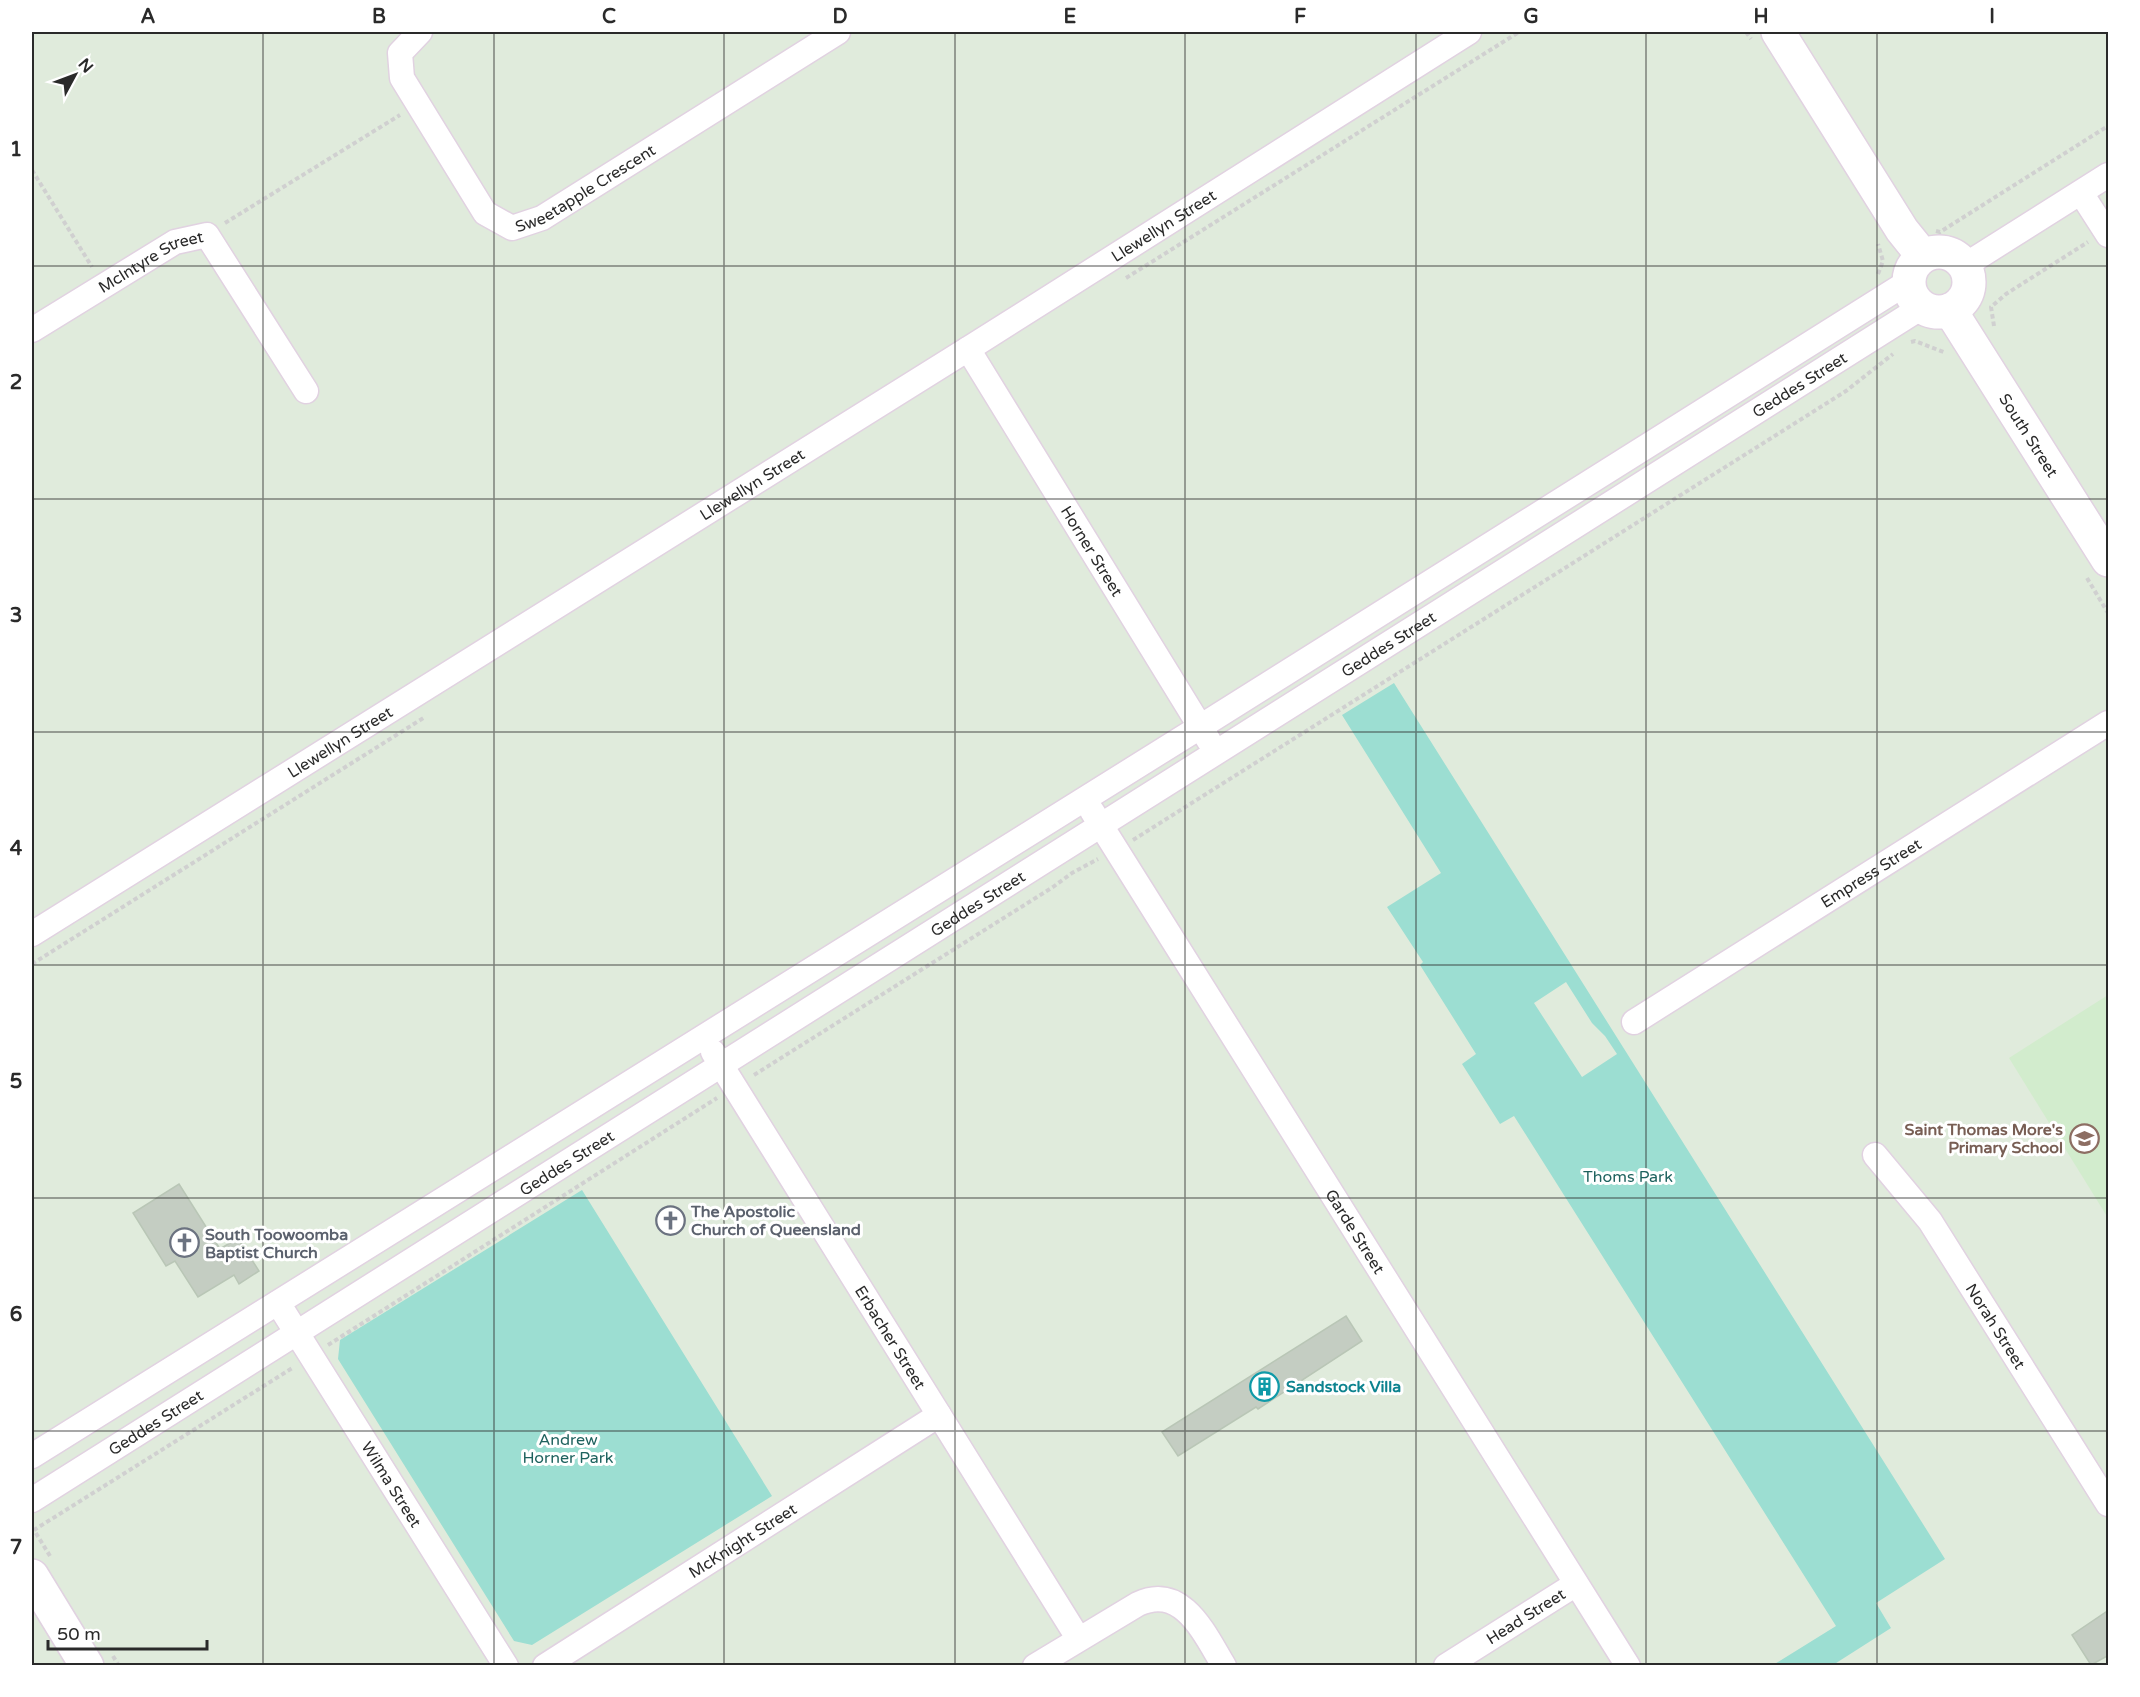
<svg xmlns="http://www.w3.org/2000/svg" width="2140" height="1697" viewBox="0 0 2140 1697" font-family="'Varela Round',sans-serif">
<rect width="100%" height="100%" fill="#e0ebdc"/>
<!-- education -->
<path fill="#d2eccd" d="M2108,995v223l-99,-160z"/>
<!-- green -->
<path fill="#9cded2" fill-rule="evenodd" d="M1394,683l551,876 -69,44 15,25 -58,37h-60l63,-39 -322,-510 -14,8 -38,-60 14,-10 -56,-89 3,-3 -36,-55 54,-34 -99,-158zM1566,982l26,41 13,13 12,18 -35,23 -48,-74z
M582,1190l190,306 -240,149 -18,-4 -176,-282 2,-19z"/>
<!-- building -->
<path fill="#c4cdc2" stroke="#b9c6b6" stroke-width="1.5" d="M179,1184l41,65 18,-11 21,33 -20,13 -5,-9 -36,22 -23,-36 -9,5 -33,-53z
M1346,1316l16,25 -104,68 -2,-2 -78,49 -16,-24z
M2109,1610v45l-18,10 -19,-30z"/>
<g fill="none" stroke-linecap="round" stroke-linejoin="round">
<defs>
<g id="street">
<path id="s1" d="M420,32l-20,21 2,25 83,135 27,15 30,-10 296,-186"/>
<path d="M2081,193l27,42"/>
<path d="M1964,266l144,-91"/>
<path id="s2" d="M32,330l143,-88 32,-7 99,156"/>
<path id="s3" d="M968,349l241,392"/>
<path id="s4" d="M1092,811l536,855"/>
<path id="s5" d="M32,934l936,-585 501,-317"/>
<path id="s6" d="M1634,1022l474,-299"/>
<path id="s7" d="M713,1052l365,586"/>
<path id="s8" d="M1875,1155l55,66 178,283"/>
<path id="s9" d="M278,1303l228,363"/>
<path d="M32,1456l1168,-729 708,-445"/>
<path id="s10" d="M32,1500l1890,-1193"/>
<path id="s11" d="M545,1666l394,-251"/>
<path d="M1035,1666l103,-62c45,-21 67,31 86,62"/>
<path id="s12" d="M1446,1666l130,-82"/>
</g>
<g id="secondary">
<path d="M1778,32l124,198 21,26"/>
<circle cx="1939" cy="282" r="30"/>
<path id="s13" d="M1950,310l158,250"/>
<path d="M32,1576l55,90"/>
</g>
</defs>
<!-- street casing -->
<use href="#street" stroke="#e1d2e1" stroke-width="27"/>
<!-- secondary casing -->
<use href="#secondary" stroke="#e1d2e1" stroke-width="36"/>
<!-- path -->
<path stroke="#d0d0d0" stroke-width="4" stroke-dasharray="4.5 3" stroke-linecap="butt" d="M1746,32l5,7
M32,170l60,97
M225,223l175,-108
M1936,231l4,1 168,-106
M1878,274l5,-13 -5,-17
M1126,278l393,-246
M1994,326l-3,-19 15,-13 82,-52
M1911,342l4,-1 31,12
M2087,578l21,35
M1133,840l713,-449 47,-37
M32,964l393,-247
M754,1075l299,-188 19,-14 26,-14
M328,1345l389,-247
M50,1556l-16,-26 260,-163
M113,1656l6,10"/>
<!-- street -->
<use href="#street" stroke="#fff" stroke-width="24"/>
<!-- secondary -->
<use href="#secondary" stroke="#fff" stroke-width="33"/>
</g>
<!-- grid -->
<path fill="none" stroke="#2a2a2a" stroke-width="1.5" stroke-opacity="0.55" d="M263,32v1634M494,32v1634M724,32v1634M955,32v1634M1185,32v1634M1416,32v1634M1646,32v1634M1877,32v1634M32,266h2076M32,499h2076M32,732h2076M32,965h2076M32,1198h2076M32,1431h2076"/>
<!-- icons -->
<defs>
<symbol id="school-ring" viewBox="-11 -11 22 22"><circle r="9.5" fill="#fff" stroke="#8d6e63" stroke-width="1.5"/><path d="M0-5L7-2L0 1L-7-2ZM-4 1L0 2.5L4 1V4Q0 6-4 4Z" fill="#8d6e63"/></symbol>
<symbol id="church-ring" viewBox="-11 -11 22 22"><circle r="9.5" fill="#fff" stroke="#6b7280" stroke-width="1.5"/><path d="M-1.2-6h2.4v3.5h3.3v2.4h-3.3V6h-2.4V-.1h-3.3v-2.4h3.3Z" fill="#6b7280"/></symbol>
<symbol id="building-ring" viewBox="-11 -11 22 22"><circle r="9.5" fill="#fff" stroke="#0f9aa8" stroke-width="1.5"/><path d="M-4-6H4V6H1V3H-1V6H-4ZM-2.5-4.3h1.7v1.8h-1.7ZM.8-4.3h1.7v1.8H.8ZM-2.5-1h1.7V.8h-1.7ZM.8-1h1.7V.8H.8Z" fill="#0f9aa8"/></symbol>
</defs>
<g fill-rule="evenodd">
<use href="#school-ring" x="2068" y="1122" width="33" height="33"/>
<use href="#church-ring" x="654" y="1204" width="33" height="33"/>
<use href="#church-ring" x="168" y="1226" width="33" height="33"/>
<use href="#building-ring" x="1248" y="1370" width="33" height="33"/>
</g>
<g text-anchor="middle" stroke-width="6" stroke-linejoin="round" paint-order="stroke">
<!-- street labels -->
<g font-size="16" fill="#2a2a2a" stroke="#fff">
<text dy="6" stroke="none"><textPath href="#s1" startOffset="327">Sweetapple Crescent</textPath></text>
<text dy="6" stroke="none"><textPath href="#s5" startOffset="1335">Llewellyn Street</textPath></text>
<text dy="6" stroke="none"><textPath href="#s2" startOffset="138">McIntyre Street</textPath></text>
<text dy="6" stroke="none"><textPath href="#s10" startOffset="2090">Geddes Street</textPath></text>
<text dy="6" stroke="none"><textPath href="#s13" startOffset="148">South Street</textPath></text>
<text dy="6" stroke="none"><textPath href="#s5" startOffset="849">Llewellyn Street</textPath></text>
<text dy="6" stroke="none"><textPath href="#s3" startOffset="237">Horner Street</textPath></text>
<text dy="6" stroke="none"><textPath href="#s10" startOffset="1604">Geddes Street</textPath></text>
<text dy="6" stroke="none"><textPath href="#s5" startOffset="363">Llewellyn Street</textPath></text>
<text dy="6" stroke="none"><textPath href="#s6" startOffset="280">Empress Street</textPath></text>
<text dy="6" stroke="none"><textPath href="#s10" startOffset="1118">Geddes Street</textPath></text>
<text dy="6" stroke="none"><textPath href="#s10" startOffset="632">Geddes Street</textPath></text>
<text dy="6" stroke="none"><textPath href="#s4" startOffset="496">Garde Street</textPath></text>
<text dy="6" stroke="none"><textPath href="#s8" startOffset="210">Norah Street</textPath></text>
<text dy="6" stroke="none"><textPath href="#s7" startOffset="336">Erbacher Street</textPath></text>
<text dy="6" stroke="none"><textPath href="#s10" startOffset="146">Geddes Street</textPath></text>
<text dy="6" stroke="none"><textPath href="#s9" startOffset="214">Wilma Street</textPath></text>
<text dy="6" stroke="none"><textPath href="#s11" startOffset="234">McKnight Street</textPath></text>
<text dy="6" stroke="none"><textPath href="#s12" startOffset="94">Head Street</textPath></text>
</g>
<!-- education labels -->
<g font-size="16" font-weight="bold" fill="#785e54" stroke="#fff" text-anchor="end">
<text x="2063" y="1135">Saint Thomas More's<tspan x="2063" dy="18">Primary School</tspan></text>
</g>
<!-- park labels -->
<g font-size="16" fill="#1e625e" stroke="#fff">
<text x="1628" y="1182">Thoms Park</text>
<text x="568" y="1445">Andrew<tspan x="568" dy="18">Horner Park</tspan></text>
</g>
<!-- worship labels -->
<g font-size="16" font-weight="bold" fill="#5b616d" stroke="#fff" text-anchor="start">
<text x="691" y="1217">The Apostolic<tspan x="691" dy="18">Church of Queensland</tspan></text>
<text x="205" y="1240">South Toowoomba<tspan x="205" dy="18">Baptist Church</tspan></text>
</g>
<!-- culture labels -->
<g font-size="16" font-weight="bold" fill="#0d838f" stroke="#fff" text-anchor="start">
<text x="1286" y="1392">Sandstock Villa</text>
</g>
</g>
<!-- border -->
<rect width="2140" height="1697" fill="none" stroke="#ffffff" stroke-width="66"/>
<!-- north arrow -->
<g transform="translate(75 75) rotate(49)" stroke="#ffffff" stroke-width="4.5" paint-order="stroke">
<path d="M0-4.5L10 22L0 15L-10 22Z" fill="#2a2a2a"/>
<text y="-9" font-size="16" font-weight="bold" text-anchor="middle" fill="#2a2a2a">N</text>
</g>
<!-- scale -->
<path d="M48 1640v9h159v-9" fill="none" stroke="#2a2a2a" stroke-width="3"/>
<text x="57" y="1640" font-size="18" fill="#2a2a2a" stroke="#ffffff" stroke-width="4.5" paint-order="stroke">50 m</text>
<rect x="33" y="33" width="2074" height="1631" fill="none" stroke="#2a2a2a" stroke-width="2"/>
<g font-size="20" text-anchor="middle" font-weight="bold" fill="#2a2a2a">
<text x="148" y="23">A</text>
<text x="379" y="23">B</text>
<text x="609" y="23">C</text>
<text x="840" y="23">D</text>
<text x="1070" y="23">E</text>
<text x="1300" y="23">F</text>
<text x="1531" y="23">G</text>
<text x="1761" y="23">H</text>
<text x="1992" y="23">I</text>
<text x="16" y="156">1</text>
<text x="16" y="389">2</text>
<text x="16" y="622">3</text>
<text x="16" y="855">4</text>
<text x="16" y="1088">5</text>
<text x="16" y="1321">6</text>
<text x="16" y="1554">7</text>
</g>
</svg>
